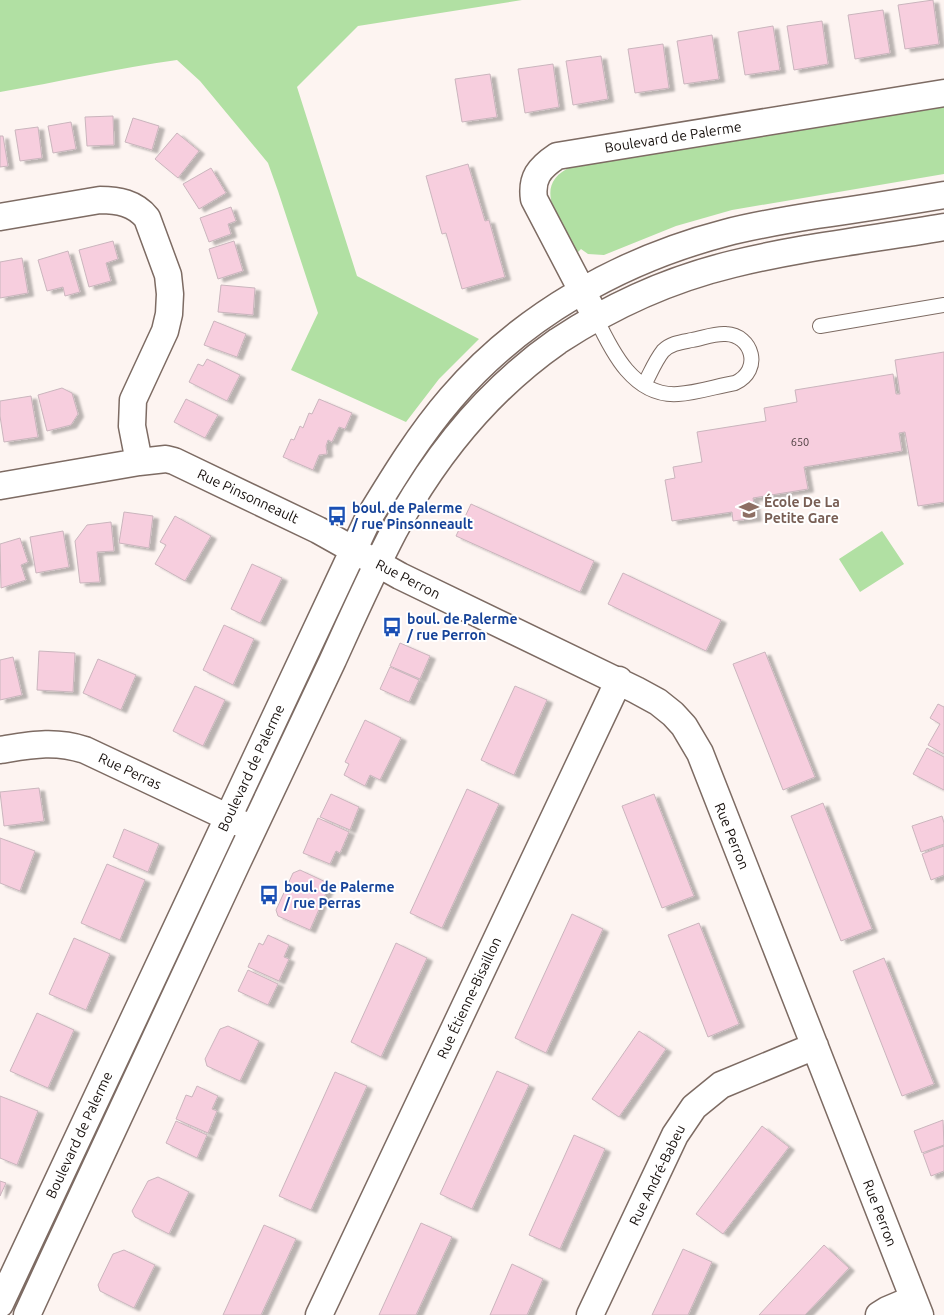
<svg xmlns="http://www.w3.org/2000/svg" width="944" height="1315" viewBox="0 0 944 1315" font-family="Ubuntu,sans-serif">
<defs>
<filter id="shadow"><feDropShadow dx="5.5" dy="3" stdDeviation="1" flood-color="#0004"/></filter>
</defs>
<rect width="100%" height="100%" fill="#fdf4f1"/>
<!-- green -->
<path fill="#b1e0a3" d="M0,0h522l-164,26 -61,61 60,189 122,63 -40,40 -33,43 -115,-52 27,-57 -40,-122 -10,-28 -68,-82 -23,-21c-59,8 -118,22 -177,32z
M944,105v69l-212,36 -56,16 -72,29 -16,-1 -7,-5 -3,3 -3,-3c-15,-28 -46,-65 -2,-83z
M882,531l22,33 -44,28 -21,-33z"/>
<!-- building -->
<path fill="#f7cede" stroke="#cab5bd" filter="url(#shadow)" d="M933,0l6,44 -34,5 -7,-44z
M883,10l7,43 -35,6 -7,-44z
M822,21l6,43 -34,6 -7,-44z
M773,26l7,44 -35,5 -7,-43z
M712,35l7,44 -35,5 -7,-43z
M663,44l6,44 -34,5 -7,-44z
M601,56l7,43 -35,6 -7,-44z
M553,64l6,43 -34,6 -7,-44z
M490,74l7,43 -35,5 -7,-43z
M113,116l1,29 -27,1 -2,-29z
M133,118l26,8 -7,24 -27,-8z
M71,122l5,27 -23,4 -5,-27z
M38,127l4,31 -22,3 -5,-31z
M177,133l22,18 -21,27 -23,-19z
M0,136h3l5,30 -8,1z
M468,164l17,57 4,-1 16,57 -43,12 -16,-56 -4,1 -16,-58z
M211,168l15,25 -27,16 -16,-25z
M231,207l5,14 -8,3 3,10 -22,8 -9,-24z
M113,241l5,18 -12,4 5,18 -22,6 -10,-37z
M234,241l9,30 -25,8 -9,-30z
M68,251l12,41 -15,4 -2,-9 -16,4 -9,-31z
M22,258l6,35 -28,5v-36z
M221,285l34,3 -2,27 -35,-3z
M214,321l32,13 -9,23 -33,-12z
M944,352v150l-26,4 -13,-74 -6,1 3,18 -98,16 4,22 -55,9 3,20 -23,3 -1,-9 -60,9 -7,-41 10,-2 -2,-11 29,-5 -5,-30 69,-11 -2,-13 33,-6 -2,-12 98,-16 3,20h4l-5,-34z
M207,359l33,16 -13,26 -38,-19 9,-18 5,2z
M62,388l10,5 6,21 -7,11 -24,6 -9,-36z
M31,396l7,41 -34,5 -4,-26v-15z
M186,399l32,16 -13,23 -31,-16z
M319,399l33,14 -7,16 -6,-2 -7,15 -4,-2 -2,6 1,8 -8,1 -6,15 -30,-13 8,-18 3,1 6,-14 3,2 6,-15 3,1z
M471,504l123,57 -14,31 -124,-56z
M124,512l29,4 -4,32 -30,-5z
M175,516l36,20 -26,45 -30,-17 11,-19 -6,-3z
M111,522l3,29 -17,1 3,30 -20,1 -5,-42 12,-16z
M63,531l6,36 -33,6 -6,-36z
M20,538l8,24 -7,3 5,15 -25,8 -1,-44z
M252,564l30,14 -22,45 -29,-14z
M623,573l98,47 -15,31 -98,-47z
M224,625l30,14 -21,46 -30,-15z
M400,643l30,13 -10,23 -30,-13z
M39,651l36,2 -2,39 -36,-2z
M765,652l50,125 -32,13 -50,-126z
M13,657l9,38 -22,5v-40z
M98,659l38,16 -15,35 -38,-17z
M390,667l29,13 -10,22 -29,-13z
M195,686l30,14 -22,46 -30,-15z
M515,686l32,14 -33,75 -33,-15z
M938,704l6,3v47l-16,-9 12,-21 -10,-6z
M365,720l36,18 -21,42 -10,-5 -5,11 -21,-11 5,-11 -4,-2z
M927,748l17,9v33l-31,-16z
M39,788l5,33 -40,5 -4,-34z
M467,789l32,15 -57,124 -32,-15z
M331,794l28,13 -9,23 -30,-13z
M654,794l40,102 -32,12 -40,-102z
M823,803l49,126 -31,12 -50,-125z
M942,816l2,7v21l-23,8 -9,-26z
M318,818l31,14 -9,21 -4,-2 -6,13 -27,-11z
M124,829l35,15 -11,28 -35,-15z
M0,838l35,13 -15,40 -20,-8z
M944,846v29l-13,5 -9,-26z
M107,864l38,16 -25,60 -39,-17z
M300,870l30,14 -20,46 -32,-14 -2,-6 17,-37z
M572,914l31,15 -57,124 -31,-15z
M699,923l40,101 -31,13 -40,-102z
M268,935l21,10 -5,12 5,2 -10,22 -31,-14 11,-24 4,2z
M74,938l36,16 -24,56 -37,-16z
M396,943l31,15 -46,99 -30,-15z
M884,958l50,126 -32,12 -49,-125z
M248,970l30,14 -10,21 -30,-14z
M37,1013l37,17 -26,58 -38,-17z
M228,1026l31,15 -19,40 -33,-15 -2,-7 15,-30z
M639,1031l27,18 -47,68 -27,-18z
M497,1071l32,14 -57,124 -32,-15z
M335,1072l32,14 -56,124 -32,-14z
M197,1086l21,10 -6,13 5,2 -9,22 -32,-14 10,-24 6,2z
M0,1096l38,15 -21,54 -17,-7z
M943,1120l1,25 -22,8 -8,-22z
M176,1121l31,14 -10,23 -31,-15z
M762,1126l27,21 -66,87 -27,-20z
M574,1135l31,14 -45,100 -31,-14z
M944,1146v25l-13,5 -8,-22z
M158,1177l31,15 -20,42 -34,-17 -3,-6 16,-30z
M0,1181l6,2 -6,13z
M421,1223l31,14 -36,78h-37z
M264,1225l32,14 -5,11 -30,65h-38z
M824,1245l25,23 -24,26 -20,21h-46z
M683,1249l29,13 -24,53h-36z
M124,1250l31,15 -21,43 -34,-17 -2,-6 15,-31z
M512,1264l31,15 -16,36h-37z"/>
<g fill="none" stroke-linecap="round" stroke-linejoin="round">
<defs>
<path id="lane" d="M596,318c16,34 38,79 82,76 19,-1 39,-8 57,-11 28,-13 17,-48 -9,-49 -11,-1 -23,4 -34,6 -10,2 -21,3 -29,11 -8,10 -13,23 -19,34
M820,326l124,-21"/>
<path id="street" d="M0,217l100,-17c18,0 35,3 47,18l21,57 2,19 -1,20 -4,17 -32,69 -1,26 7,36
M590,306l-56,-107c-3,-21 5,-31 23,-43l387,-63
M0,486l139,-24 27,-3 8,2 144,69 82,46 236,114 22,12 15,12 11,12 16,27 220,562
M0,750c31,-5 54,-10 85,0l159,75
M0,1304l368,-785c25,-41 51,-84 83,-121 70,-82 170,-138 274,-165 30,-8 61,-13 92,-18 43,-6 85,-13 127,-20
M27,1315c69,-151 140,-301 210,-452 31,-67 63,-134 95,-201 20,-44 40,-89 62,-131 40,-74 95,-142 164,-190 53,-35 113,-62 175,-77 69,-17 141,-25 211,-37
M319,1315l300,-635
M590,1315l85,-180 19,-28 27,-22 94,-39
M879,1315l8,-5 26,-11"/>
</defs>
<!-- lane casing -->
<use href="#lane" stroke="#7d6b63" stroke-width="16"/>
<!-- street casing -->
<use href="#street" stroke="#7d6b63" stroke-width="29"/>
<!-- lane -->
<use href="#lane" stroke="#fff" stroke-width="14"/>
<!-- street -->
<use href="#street" stroke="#fff" stroke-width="26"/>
</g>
<!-- icons -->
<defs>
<symbol id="school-bare" viewBox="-9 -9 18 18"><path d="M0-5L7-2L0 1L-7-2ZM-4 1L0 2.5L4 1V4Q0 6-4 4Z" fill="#8d6e63" stroke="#fff" stroke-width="2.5" paint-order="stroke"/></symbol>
<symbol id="bus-bare" viewBox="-9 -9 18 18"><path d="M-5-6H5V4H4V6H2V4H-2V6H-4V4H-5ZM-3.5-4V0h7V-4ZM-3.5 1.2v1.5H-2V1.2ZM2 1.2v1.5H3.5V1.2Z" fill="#1a4fb4" stroke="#fff" stroke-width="2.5" paint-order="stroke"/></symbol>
</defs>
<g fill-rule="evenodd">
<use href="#school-bare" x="735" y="496" width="28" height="28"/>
<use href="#bus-bare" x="323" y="502" width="28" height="28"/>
<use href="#bus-bare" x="378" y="613" width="28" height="28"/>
<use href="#bus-bare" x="255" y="881" width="28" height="28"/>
</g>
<g text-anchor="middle" stroke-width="4" stroke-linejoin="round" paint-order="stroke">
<!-- number labels -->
<g font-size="11" fill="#4e3f40">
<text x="800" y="446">650</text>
</g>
<!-- street labels -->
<g font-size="14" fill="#160f0c" stroke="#fff">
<text transform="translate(673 137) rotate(-9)" y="5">Boulevard de Palerme</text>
<text transform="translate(248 496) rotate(25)" y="5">Rue Pinsonneault</text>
<text transform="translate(408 579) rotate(27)" y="5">Rue Perron</text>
<text transform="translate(251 768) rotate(-65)" y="5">Boulevard de Palerme</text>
<text transform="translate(130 771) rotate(25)" y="5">Rue Perras</text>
<text transform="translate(732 836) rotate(68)" y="5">Rue Perron</text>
<text transform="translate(469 998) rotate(-65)" y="5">Rue Étienne-Bisaillon</text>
<text transform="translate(79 1135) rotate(-65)" y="5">Boulevard de Palerme</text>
<text transform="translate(657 1175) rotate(-64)" y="5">Rue André-Babeu</text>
<text transform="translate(880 1213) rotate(69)" y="5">Rue Perron</text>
</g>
<!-- education labels -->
<g font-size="14" font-weight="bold" fill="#785e54" stroke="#fff" text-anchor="start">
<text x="764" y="507">École De La<tspan x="764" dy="16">Petite Gare</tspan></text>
</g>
<!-- transit labels -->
<g font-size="14" font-weight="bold" fill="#164399" stroke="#fff" text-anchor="start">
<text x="352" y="513">boul. de Palerme<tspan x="352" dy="16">/ rue Pinsonneault</tspan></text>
<text x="407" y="624">boul. de Palerme<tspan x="407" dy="16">/ rue Perron</tspan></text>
<text x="284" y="892">boul. de Palerme<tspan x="284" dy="16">/ rue Perras</tspan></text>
</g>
</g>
</svg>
